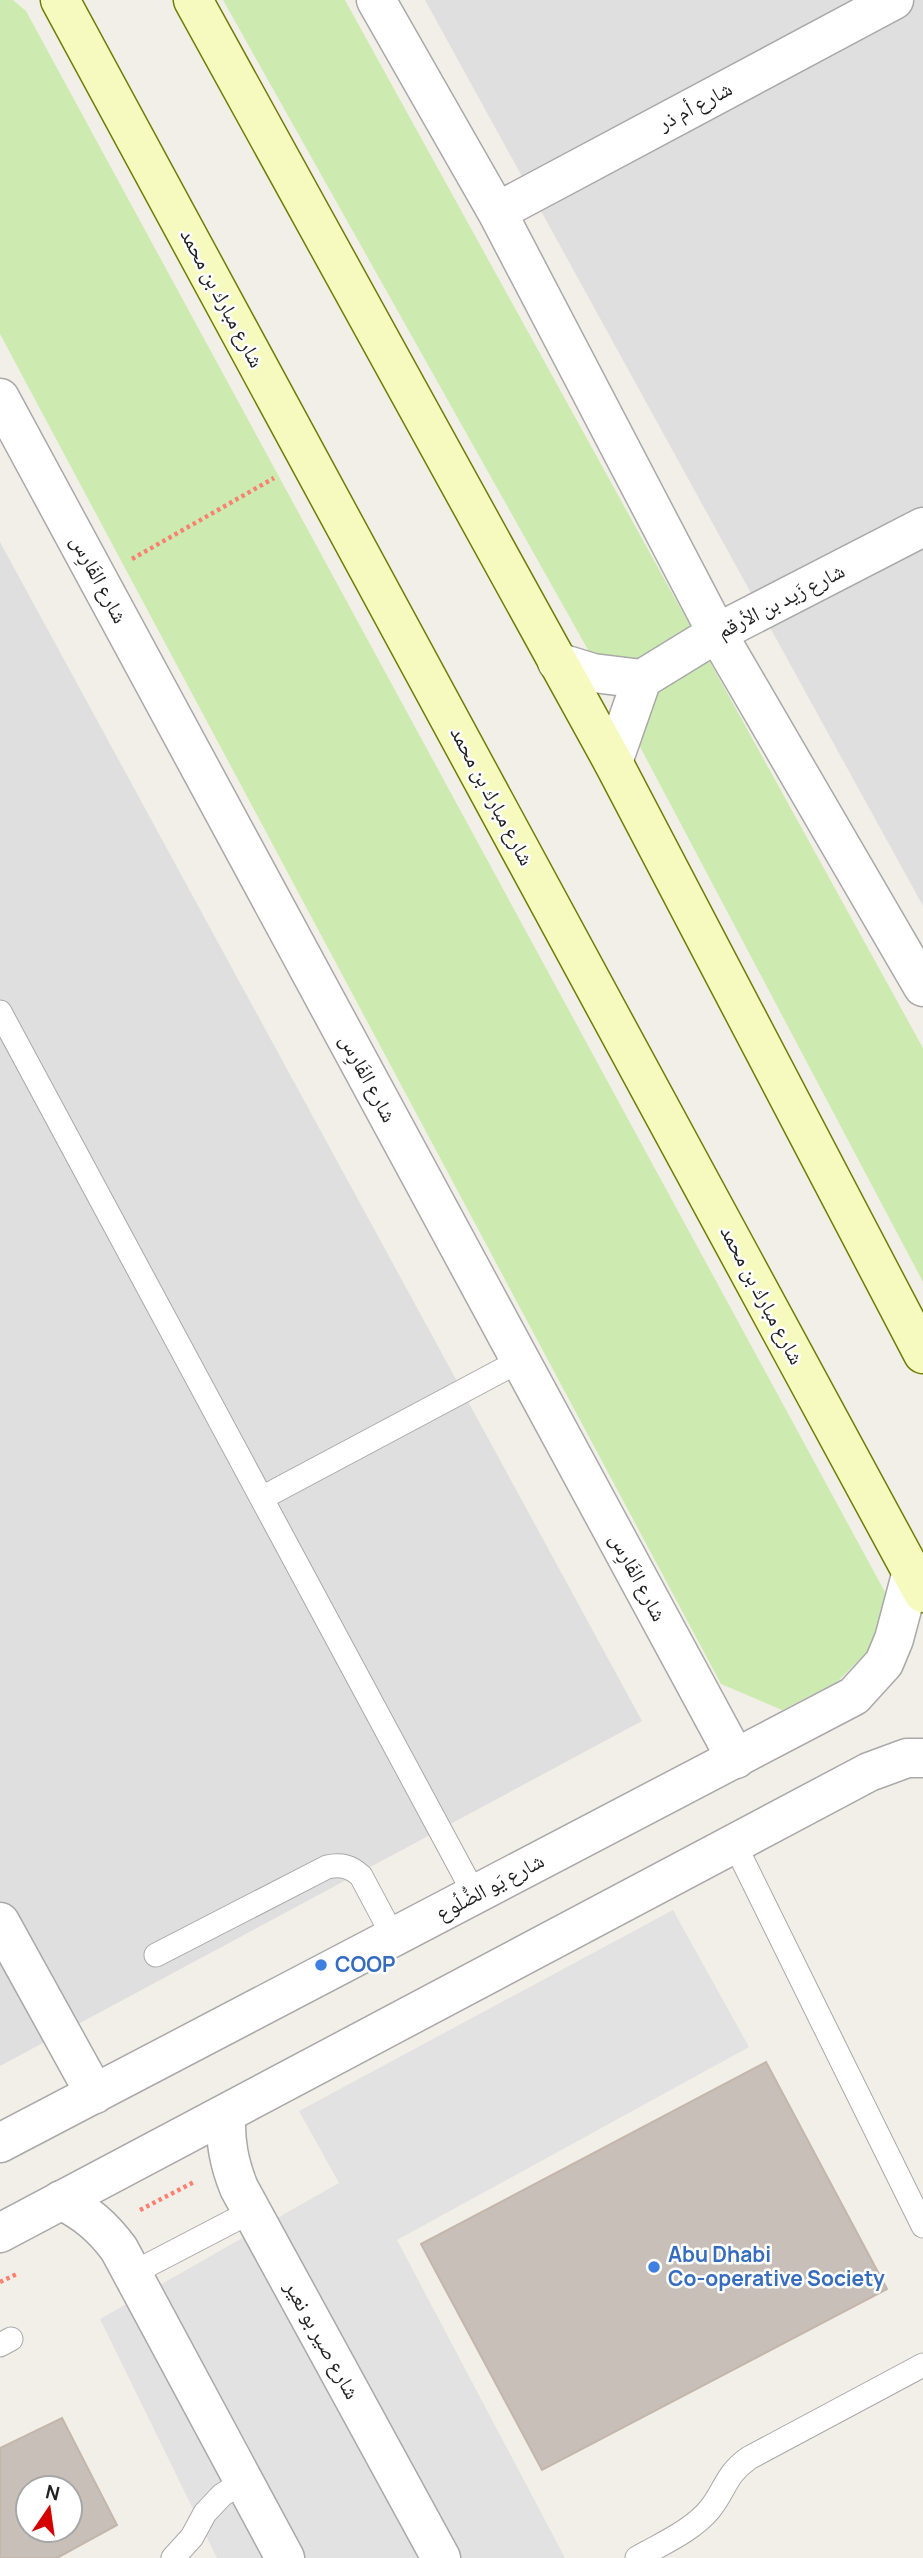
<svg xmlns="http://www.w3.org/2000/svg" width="923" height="2558" viewBox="0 0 923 2558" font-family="Manrope,'Noto Naskh Arabic',sans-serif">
<rect width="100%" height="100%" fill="#f2efe9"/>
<!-- residential -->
<path fill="#e0dfdf" d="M425,0h498v906z
M0,542l642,1179 -642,345z"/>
<!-- grass -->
<path fill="#cdebb0" d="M0,0h13l13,11 859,1581 -6,48 -42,42 -55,28 -61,-26 -721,-1350z
M223,0h122l578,1048v234l-322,-609z"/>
<!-- parking -->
<path fill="#e2e2e2" d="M673,1910l76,137 -352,193 168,318h-348l-117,-239 239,-136 -40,-72z"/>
<!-- building -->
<path fill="#c7bfb8" stroke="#c4b6ab" stroke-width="2" fill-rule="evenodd" d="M766,2062l121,227 -345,181 -121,-226z
M62,2418l55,107 -60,33h-57v-110zM28,2488h42v42h-42z"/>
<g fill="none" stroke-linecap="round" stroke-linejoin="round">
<defs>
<path id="service" d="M0,1012l475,883
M262,1498l259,-138
M734,1843l189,383
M156,1955l171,-88c14,-3 23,-1 34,9l33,62
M133,2273l119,-62
M0,2345l11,-6
M173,2558l19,-21 13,-24 17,-18 22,-14
M637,2558c24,-14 55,-27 73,-49 16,-20 15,-34 39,-51l174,-93"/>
<path id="minor" d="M376,0l121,212 220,421 206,354
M497,212l397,-212
M0,398l736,1361
M557,662l36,11 49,6 75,-46 206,-106
M613,762l29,-83
M0,1922l95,172
M226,2114c-1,28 3,49 13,74l202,370
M61,2200c25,13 41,26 58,49l166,309"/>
<path id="tertiary" d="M0,2143l854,-447 30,-33 10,-24 18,-68
M0,2233l869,-461 38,-14h16"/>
<path id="secondary" d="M60,0l863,1593
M193,0l420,762 310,592"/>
</defs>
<!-- service casing -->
<use href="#service" stroke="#a9a9a9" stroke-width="25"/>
<!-- minor casing -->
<use href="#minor" stroke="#a9a9a9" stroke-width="41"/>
<!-- tertiary casing -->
<use href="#tertiary" stroke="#a9a9a9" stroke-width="41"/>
<!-- secondary casing -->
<use href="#secondary" stroke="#707d05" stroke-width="41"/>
<!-- path -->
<path stroke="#fa8072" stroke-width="4.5" stroke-dasharray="3.5 3.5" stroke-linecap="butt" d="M132,559l142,-81
M140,2210l54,-28
M0,2282l17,-8"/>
<!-- service -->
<use href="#service" stroke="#fff" stroke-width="23"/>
<!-- minor -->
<use href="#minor" stroke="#fff" stroke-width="38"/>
<!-- tertiary -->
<use href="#tertiary" stroke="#fff" stroke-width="38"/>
<!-- secondary -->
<use href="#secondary" stroke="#f7fabf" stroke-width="38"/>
</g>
<!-- markers -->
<g fill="#3f7fe0" stroke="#fff" stroke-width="2.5">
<circle cx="321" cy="1965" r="7"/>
<circle cx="654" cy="2267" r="7"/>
</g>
<g text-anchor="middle" stroke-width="5" stroke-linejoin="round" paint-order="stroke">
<!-- street labels -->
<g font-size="21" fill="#222" stroke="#fff">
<text transform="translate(695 106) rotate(-28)" y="7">شارع أم ذر</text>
<text transform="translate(222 298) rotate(62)" y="7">شارع مبارك بن محمد</text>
<text transform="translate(99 579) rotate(62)" y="7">شارع الفَارِس</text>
<text transform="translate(781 601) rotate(-27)" y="7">شارع زَيد بن الأرقم</text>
<text transform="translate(492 796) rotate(62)" y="7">شارع مبارك بن محمد</text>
<text transform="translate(368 1078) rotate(62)" y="7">شارع الفَارِس</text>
<text transform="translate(762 1295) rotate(62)" y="7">شارع مبارك بن محمد</text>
<text transform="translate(638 1577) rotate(62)" y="7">شارع الفَارِس</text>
<text transform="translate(490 1887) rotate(-28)" y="7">شارع يَو الضُّلُوع</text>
<text transform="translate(322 2340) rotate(61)" y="7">شارع صير بو نعير</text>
</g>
<!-- shop labels -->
<g font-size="21" font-weight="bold" fill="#366cbe" stroke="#fff" text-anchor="start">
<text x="335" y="1972">COOP</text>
<text x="668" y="2262">Abu Dhabi<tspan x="668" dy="24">Co-operative Society</tspan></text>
</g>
</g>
<!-- north arrow -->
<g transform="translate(49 2509) rotate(13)"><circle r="33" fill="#ffffff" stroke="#a7a7a7" stroke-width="2"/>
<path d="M0-5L12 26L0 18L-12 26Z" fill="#d40000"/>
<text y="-10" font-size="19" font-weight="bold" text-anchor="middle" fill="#222222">N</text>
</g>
</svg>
